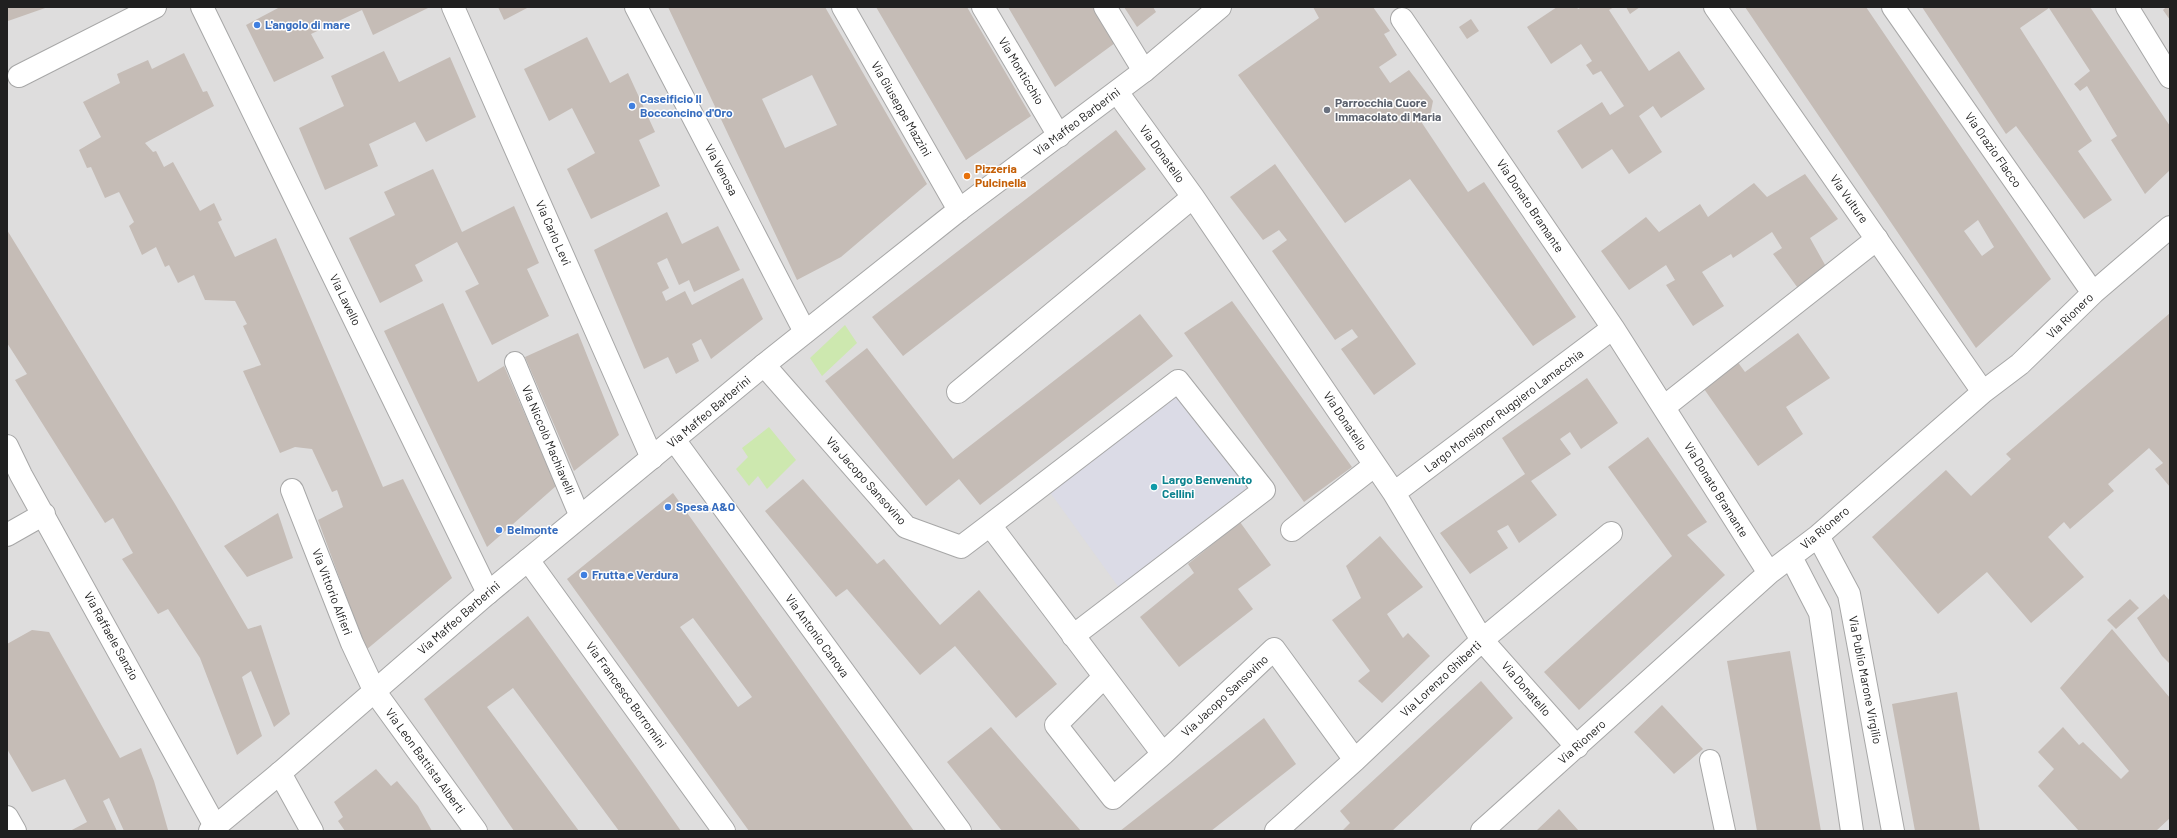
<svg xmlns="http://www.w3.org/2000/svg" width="2177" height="838" viewBox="0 0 2177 838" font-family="Barlow,sans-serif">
<rect width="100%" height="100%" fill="#f0ede7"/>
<!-- residential -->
<path fill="#dedddd" d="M7,7h2163v824h-2163z"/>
<!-- garden -->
<path fill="#cde8af" d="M845,325l12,18 -35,33 -12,-18z
M769,427l27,33 -29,29 -9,-13 -9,10 -13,-17 12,-12 -6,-9z"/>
<!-- plaza -->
<path fill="#dbdbe6" d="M1178,381l86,109 -139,106 -81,-112z"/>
<!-- building -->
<path fill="#c5bcb6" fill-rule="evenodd" d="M7,7h41l-40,14z
M280,7h148v1l-55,27 -11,-25 -51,24 13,24 -50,24 -28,-57z
M498,7h31l-25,13z
M668,7h157l102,177 -86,73 -44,23zM812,75l25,50 -52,23 -23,-49z
M876,7h91l64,109 -65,44z
M1008,7h85l22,36 -60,44z
M1124,7h29l3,5 -19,15z
M1313,7h60l17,24 -6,3 13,21 -18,12 11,16 19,-13 24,31 -3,15 -8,7 46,69 16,-10 92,135 -43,29 -123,-167 -65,44 -107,-148 81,-57z
M1557,7h20l1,2 4,-2h32l-5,3 40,61 30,-20 26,38 -44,29 -8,-12 -14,10 23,36 -33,22 -17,-25 -30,20 -25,-38 45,-29 8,13 14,-9 -23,-35 -8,4 -7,-10 6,-4 -11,-17 -30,20 -24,-37z
M1626,7h14l-10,7z
M1745,7h121l185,272 -75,69zM1978,220l16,27 -12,9 -18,-25z
M1922,7h168l80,119v44l-25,24 -34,-54 6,-4 -30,-50 -7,5 -6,-7 16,-13 -41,-63 -29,20 72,113 -14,10 34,49 -28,19 -68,-93 -10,8z
M2166,7h4v13l-7,-10z
M1471,19l8,12 -12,8 -8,-12z
M587,37l23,46 18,-10 27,59 -16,8 21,46 -69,33 -24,-50 28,-16 -23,-45 -23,13 -25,-52z
M384,51l15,31 51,-25 26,60 -50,25 -11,-20 -46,22 9,22 -53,24 -26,-62 45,-22 -13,-30z
M184,53l19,39 4,-1 7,15 -69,37 8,9 3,-1 8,16 9,-5 27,49 14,-8 8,17 -4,2 17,35 41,-19 107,249 20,-8 49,99 -86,72 -48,-130 25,-13 -6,-17 -5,2 -20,-43 -17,-2 -15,6 -37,-82 18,-6 -18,-39 4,-2 -12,-23 -30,-1 -11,-25 -16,8 -9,-18 -4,2 -9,-20 -14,8 -13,-29 5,-4 -15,-30 -14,6 -14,-31 -4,1 -8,-18 22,-13 -18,-35 37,-19 -3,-9 31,-14 4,9z
M1116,130l30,39 -243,187 -31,-39z
M1275,164l141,200 -42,31 -33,-46 17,-12 -6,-8 -17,11 -63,-89 15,-11 -8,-10 -16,10 -33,-43z
M433,169l29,63 52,-26 25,57 -12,6 22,47 -57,29 -27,-54 14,-7 -22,-42 -42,23 8,16 -43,22 -31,-65 46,-23 -11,-23z
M1805,174l33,45 -28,19 19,34 -29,19 -27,-37 9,-6 -10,-16 -39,26 -2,-4 -29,18 22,34 -31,20 -27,-41 9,-5 -9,-15 -37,25 -28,-39 45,-34 13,15 41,-28 8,13 46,-34 13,14z
M667,212l15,32 36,-18 22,44 -46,22 -5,-12 -10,5 -12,-27 -10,5 12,25 -7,4 4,9 19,-10 7,14 51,-27 20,41 -52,40 -10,-20 -9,5 7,17 -23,13 -8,-17 -24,12 -50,-119z
M7,230l168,274 73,125 13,-4 29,89 -16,13 -23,-56 -9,6 20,59 -25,19 -37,-97 -32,-49 -10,5 -36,-55 11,-6 -20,-35 -8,5 -90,-143 12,-6 -20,-31z
M1232,301l120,166 -48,35 -120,-169z
M443,303l35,79 26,-16 52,120 -69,61 -103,-216z
M2170,313v174l-15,-18 8,-6 -14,-15 -41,36 6,7 -44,38 -6,-7 -16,15 36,40 -53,46 -44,-51 -49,42 -66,-77 74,-67 25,26 40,-37 -5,-5z
M1140,314l33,42 -193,149 -21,-26 -33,27 -101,-125 42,-33 86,111z
M578,333l41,102 -45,36 -49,-114z
M1798,333l32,45 -44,29 17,27 -45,32 -56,-80 35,-25 8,11z
M1587,378l31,45 -37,26 -11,-17 -10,7 11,15 -40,27 26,34 -38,28 -11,-18 -11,6 11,17 -38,26 -30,-41 85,-59 -23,-36z
M1648,437l59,85 -20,13 38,40 -146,135 -35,-38 128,-116 -64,-89z
M803,479l74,85 7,-5 56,66 39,-35 78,94 -41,34 -61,-72 -35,29 -73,-86 -11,8 -71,-86z
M673,493l201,282 40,56h-165l-182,-252zM693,618l59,79 -14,10 -58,-80z
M278,513l15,45 -46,19 -23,-31z
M1240,522l31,43 -33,24 15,20 -74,58 -39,-50 54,-44 -6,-9z
M1380,536l43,51 -36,27 16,24 5,-5 22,23 -48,47 -24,-22 12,-10 -38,-51 29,-22 -15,-32z
M2164,594l6,7v63l-8,-8 -25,-38z
M2130,599l9,9 -23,21 -9,-9z
M528,616l111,155 42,60h-62l-106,-143 -26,19 92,124h-65l-90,-132z
M2112,629l58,69v120l-14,13h-77l-41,-45 16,-17 -16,-17 25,-25 16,18 4,-3 38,37 8,-8 -69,-83z
M32,630l17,2 71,126 21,-10 13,33 14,49 -1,1h-43l-15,-33 -6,3 14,30h-47l17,-9 -22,-43 -33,13 -25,-43v-105z
M1790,651l31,180h-64l-30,-170z
M1481,681l32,37 -121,113h-50l8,-8 -10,-12z
M1957,692l23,139h-65l-23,-127z
M1662,705l41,44 -29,25 -40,-42z
M1264,718l32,46 -85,67h-91z
M991,727l90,104h-79l-55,-69z
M376,769l15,17 6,-5 21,25 14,25h-87l-7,-10 5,-4 -9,-15z
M1559,809l20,22h-43z"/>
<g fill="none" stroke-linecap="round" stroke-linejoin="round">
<defs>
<path id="service" d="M515,362l65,155
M1710,760l15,71"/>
<path id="pedestrian" d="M1664,407l213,-168"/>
<path id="minor" d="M202,7l286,586
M453,7l199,451
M636,7l169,325
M843,7l116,203
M983,7l76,129
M1105,7l39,64
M1715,7l268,385
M1893,7l200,286
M2127,7l43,70
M1402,19l211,309 156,245
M19,76l136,-69
M1117,92l76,105 201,296 88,147 95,107
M764,365l142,162 55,20 29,-22 173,229 111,-105 81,111
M958,392l235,-195
M675,441l285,390
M7,446l14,29 194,351
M292,490l60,153 23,49 101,139
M1394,493l219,-165
M990,525l188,-144 86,109 -191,146
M1292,530l83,-65
M7,535l37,-21
M1818,536l31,58 44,237
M1791,557l29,56 32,218
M528,560l196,271
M1104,677l-48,48 57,73 50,-44
M280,773l32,58
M7,817l8,14
M1276,831l79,-71 127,-120 129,-107
M1482,831l287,-258 49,-37 165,-144 37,-28 73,-71 77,-66"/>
<path id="tertiary" d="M210,831l70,-58 208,-180 276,-228 195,-155 185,-139 76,-64"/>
</defs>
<!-- service casing -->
<use href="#service" stroke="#a7a7a7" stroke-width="22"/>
<!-- pedestrian casing -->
<use href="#pedestrian" stroke="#a7a7a7" stroke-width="24"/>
<!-- minor casing -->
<use href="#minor" stroke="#a7a7a7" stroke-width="24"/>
<!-- tertiary casing -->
<use href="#tertiary" stroke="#a7a7a7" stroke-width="24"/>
<!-- service -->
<use href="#service" stroke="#fff" stroke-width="20"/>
<!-- pedestrian -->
<use href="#pedestrian" stroke="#fff" stroke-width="22"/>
<!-- minor -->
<use href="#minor" stroke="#fff" stroke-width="22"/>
<!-- tertiary -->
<use href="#tertiary" stroke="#fff" stroke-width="22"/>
</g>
<!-- markers -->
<g fill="#3f7fe0" stroke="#fff" stroke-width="1.5">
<circle cx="257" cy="25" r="4"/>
<circle cx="632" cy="106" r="4"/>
<circle cx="668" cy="507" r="4"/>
<circle cx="499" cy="530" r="4"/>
<circle cx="584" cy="575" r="4"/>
</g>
<circle fill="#6b7280" stroke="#fff" stroke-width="1.5" cx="1327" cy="110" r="4"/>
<circle fill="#e8710a" stroke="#fff" stroke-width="1.5" cx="967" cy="176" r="4"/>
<circle fill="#0f9aa8" stroke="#fff" stroke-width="1.5" cx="1154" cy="487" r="4"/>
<g text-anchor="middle" stroke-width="3" stroke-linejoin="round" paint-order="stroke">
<!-- shop labels -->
<g font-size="12" font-weight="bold" fill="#366cbe" stroke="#fff" text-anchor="start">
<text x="265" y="29">L'angolo di mare</text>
<text x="640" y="103">Caseificio Il<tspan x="640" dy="14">Bocconcino d'Oro</tspan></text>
<text x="676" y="511">Spesa A&amp;O</text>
<text x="507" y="534">Belmonte</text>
<text x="592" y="579">Frutta e Verdura</text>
</g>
<!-- street labels -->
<g font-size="12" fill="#202020" stroke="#fff">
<text transform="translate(1021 71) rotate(59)" y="4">Via Monticchio</text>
<text transform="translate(901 109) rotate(60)" y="4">Via Giuseppe Mazzini</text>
<text transform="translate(1077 122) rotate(-37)" y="4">Via Maffeo Barberini</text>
<text transform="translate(1993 150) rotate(55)" y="4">Via Orazio Flacco</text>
<text transform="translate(1162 154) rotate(54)" y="4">Via Donatello</text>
<text transform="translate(721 170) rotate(62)" y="4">Via Venosa</text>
<text transform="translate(1849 199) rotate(55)" y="4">Via Vulture</text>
<text transform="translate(1530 206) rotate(56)" y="4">Via Donato Bramante</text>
<text transform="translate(553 233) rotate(66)" y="4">Via Carlo Levi</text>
<text transform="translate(345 300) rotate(64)" y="4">Via Lavello</text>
<text transform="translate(2070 316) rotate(-44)" y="4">Via Rionero</text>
<text transform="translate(1504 411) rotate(-37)" y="4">Largo Monsignor Ruggiero Lamacchia</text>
<text transform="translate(709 412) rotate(-40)" y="4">Via Maffeo Barberini</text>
<text transform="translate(1345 421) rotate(56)" y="4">Via Donatello</text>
<text transform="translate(548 440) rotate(67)" y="4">Via Niccolò Machiavelli</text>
<text transform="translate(866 481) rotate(48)" y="4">Via Jacopo Sansovino</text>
<text transform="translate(1716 490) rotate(58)" y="4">Via Donato Bramante</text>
<text transform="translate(1825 528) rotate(-40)" y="4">Via Rionero</text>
<text transform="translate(332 592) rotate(69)" y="4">Via Vittorio Alfieri</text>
<text transform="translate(459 618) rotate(-41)" y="4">Via Maffeo Barberini</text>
<text transform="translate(111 636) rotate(61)" y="4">Via Raffaele Sanzio</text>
<text transform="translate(817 636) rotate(54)" y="4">Via Antonio Canova</text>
<text transform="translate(1441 679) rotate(-43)" y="4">Via Lorenzo Ghiberti</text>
<text transform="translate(1865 680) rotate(79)" y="4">Via Publio Marone Virgilio</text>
<text transform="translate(1526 689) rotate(49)" y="4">Via Donatello</text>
<text transform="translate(626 695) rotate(54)" y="4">Via Francesco Borromini</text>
<text transform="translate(1225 696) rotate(-43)" y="4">Via Jacopo Sansovino</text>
<text transform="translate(1582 742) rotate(-42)" y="4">Via Rionero</text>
<text transform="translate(425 761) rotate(54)" y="4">Via Leon Battista Alberti</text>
</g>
<!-- worship labels -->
<g font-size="12" font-weight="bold" fill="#5b616d" stroke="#fff" text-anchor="start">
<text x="1335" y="107">Parrocchia Cuore<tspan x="1335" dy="14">Immacolato di Maria</tspan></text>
</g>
<!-- food labels -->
<g font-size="12" font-weight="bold" fill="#c56008" stroke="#fff" text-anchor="start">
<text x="975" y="173">Pizzeria<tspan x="975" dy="14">Pulcinella</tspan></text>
</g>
<!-- culture labels -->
<g font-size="12" font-weight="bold" fill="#0d838f" stroke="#fff" text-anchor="start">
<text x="1162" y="484">Largo Benvenuto<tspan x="1162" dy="14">Cellini</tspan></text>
</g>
</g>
<!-- border -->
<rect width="2177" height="838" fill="none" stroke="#202020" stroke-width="16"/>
</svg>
